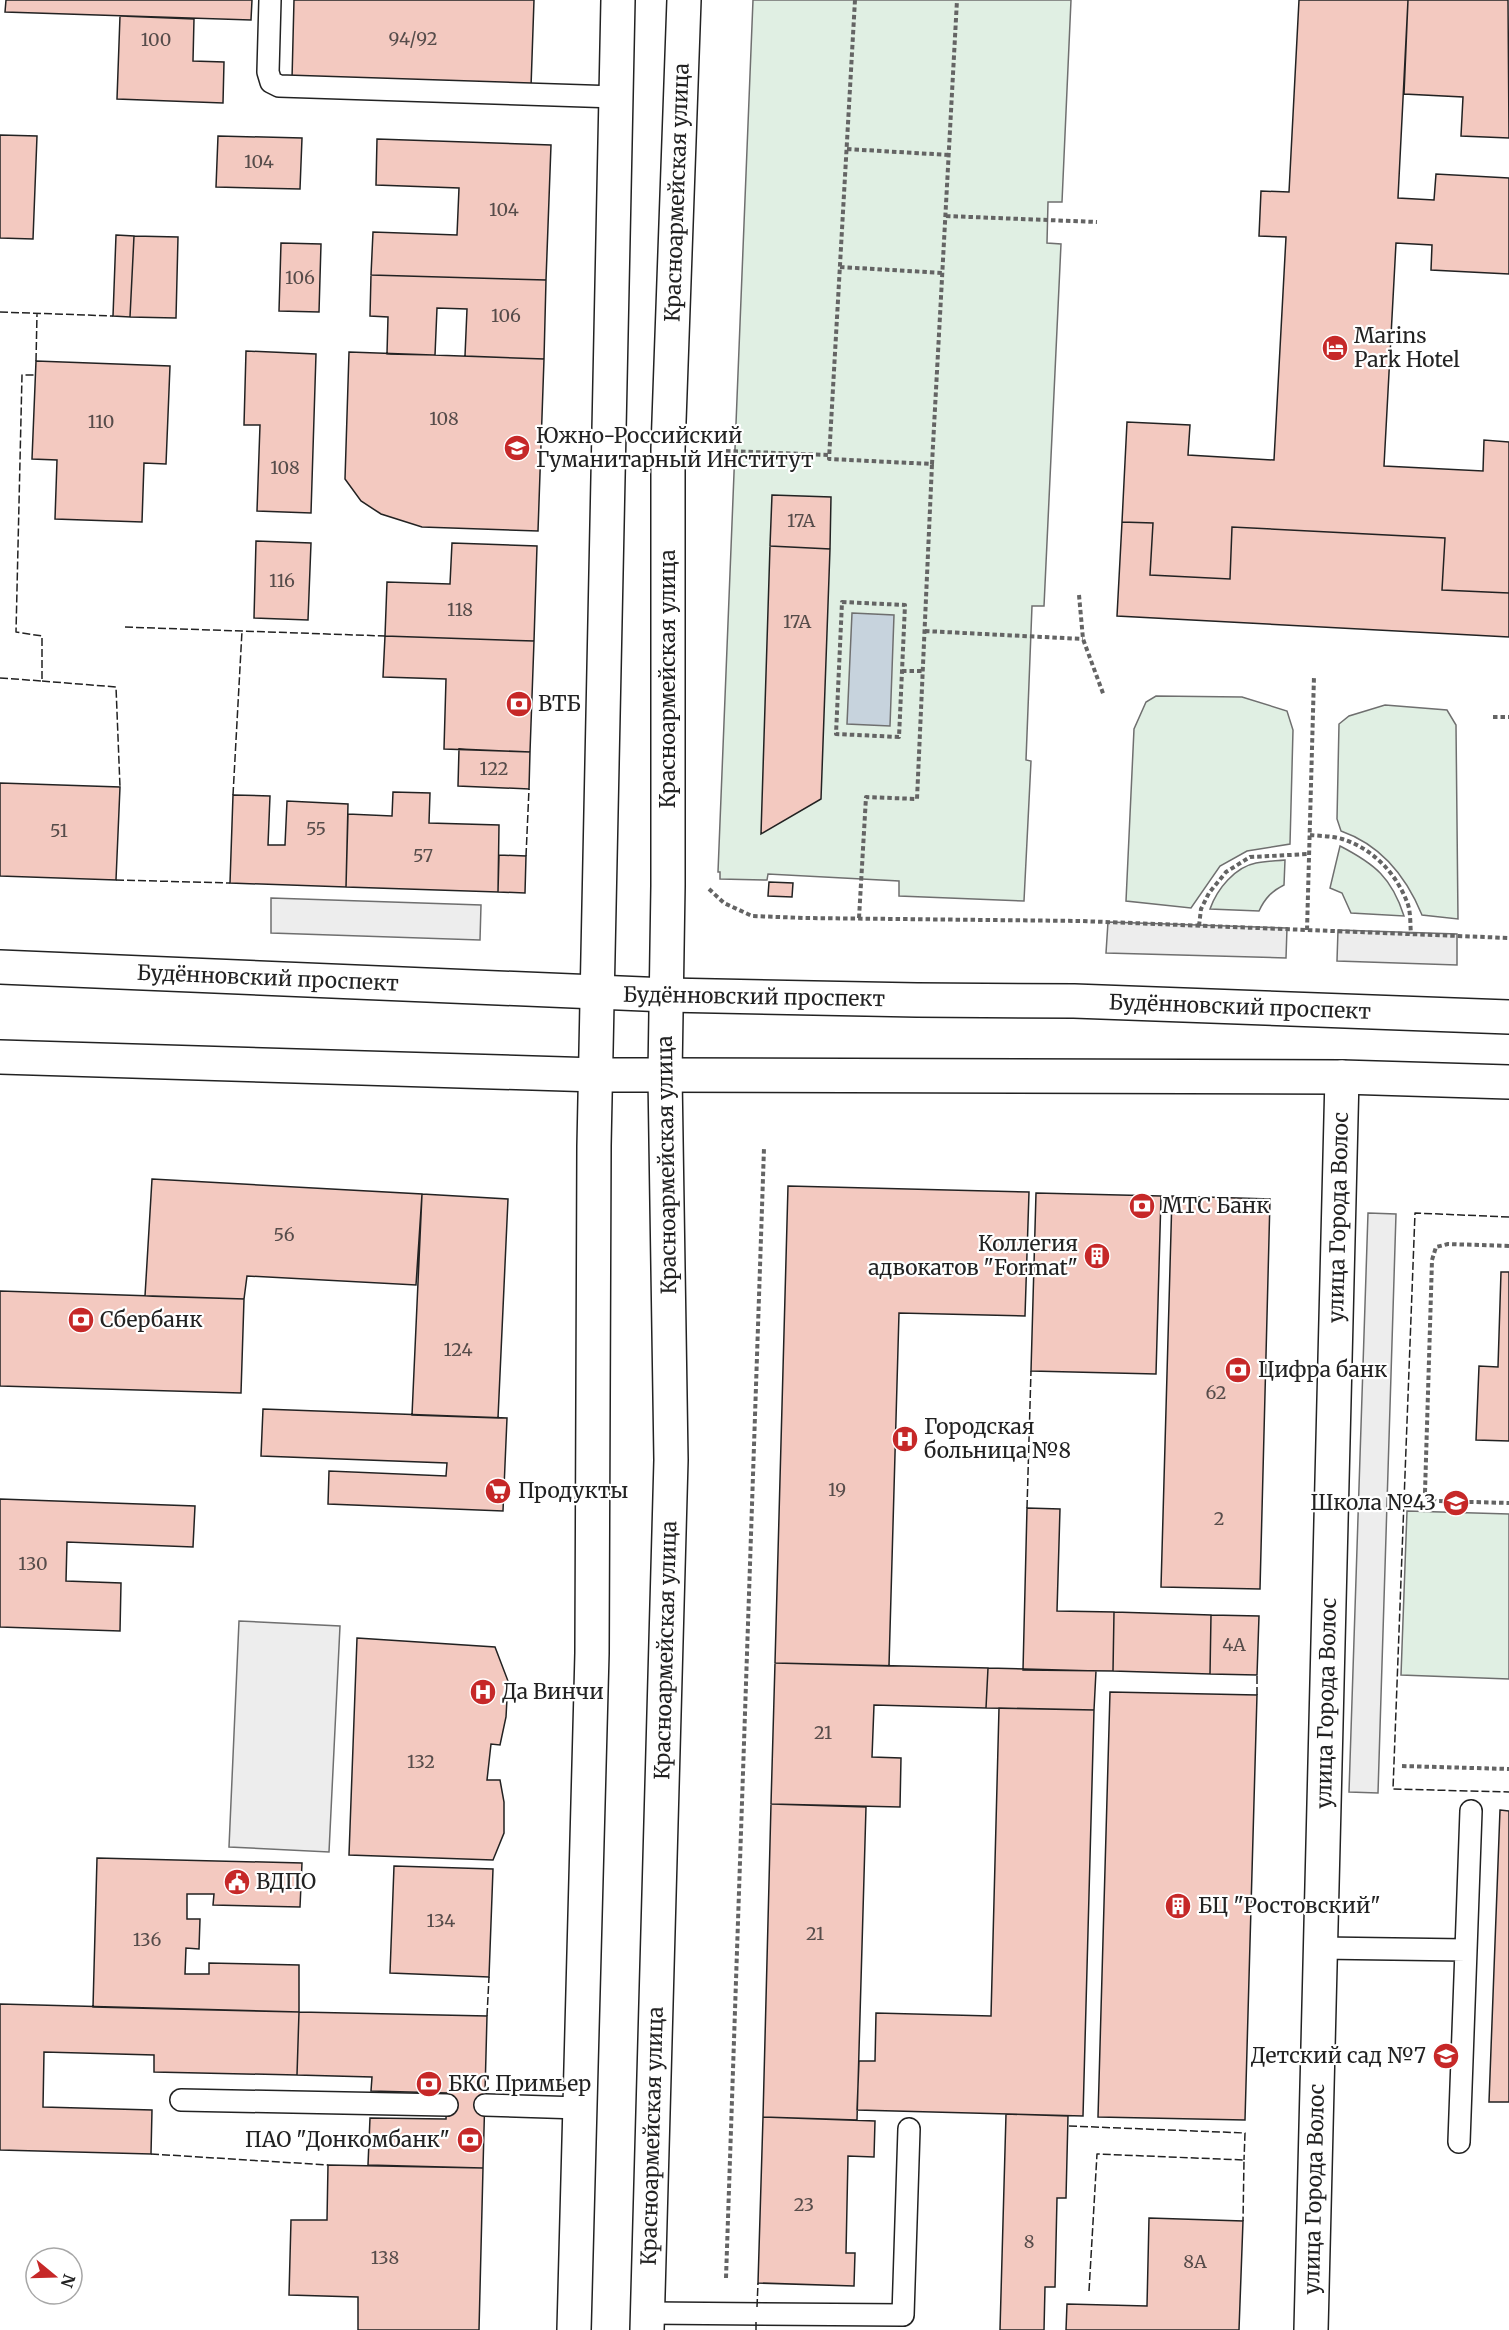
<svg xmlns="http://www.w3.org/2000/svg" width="1509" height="2330" viewBox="0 0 1509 2330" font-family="Merriweather,serif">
<rect width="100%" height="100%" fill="#fff"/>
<!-- green -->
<path fill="#e0efe3" stroke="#6f6f6f" stroke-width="1.5" d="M753,0h318l-9,202h-14l-1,41 14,1 -17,362h-12l-6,154 5,1 -7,140 -125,-5v-15l-131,-7 -1,6 -47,-1v-7h-2z
M1156,696l86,1 45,14 6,19 -3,114 -43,7 -27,15 -29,42 -65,-7 8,-172 12,-27z
M1385,705l62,5 9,15 2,194 -36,-4c-16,-39 -41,-70 -81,-84l-4,-12 2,-95 10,-8z
M1340,846c35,18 52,32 64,70l-53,-3 -9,-20 -12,-5z
M1285,860l-1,25c-12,6 -19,13 -25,26l-49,-2c7,-20 25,-42 46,-46 10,-2 20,-2 29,-3z
M1407,1511l102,3v165l-108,-4z"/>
<!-- parking -->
<path fill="#ededed" stroke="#6f6f6f" stroke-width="1.5" d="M271,898l210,7 -1,35 -209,-7z
M1108,922l179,6 -1,30 -180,-5z
M1338,930l119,4v31l-120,-4z
M1368,1213l28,1 -18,579 -29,-1z
M239,1621l101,5 -11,226 -100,-5z"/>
<!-- water -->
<path fill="#c7d3dd" stroke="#6f6f6f" stroke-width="1.5" d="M852,613l42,2 -4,111 -43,-2z"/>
<!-- building -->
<path fill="#f3c9c0" stroke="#222" stroke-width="1.5" d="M6,0h246l-1,20 -246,-8z
M294,0h240l-3,87 -239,-8z
M1299,0h109l-10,198 36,2 2,-26 73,4v96l-78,-4 1,-25 -36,-2 -12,223 99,5 1,-31 25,2v151l-67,-3 3,-52 -213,-11 -2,52 -80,-4 3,-52 -31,-1 5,-100 63,3 -2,30 86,5 12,-223 -27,-1 2,-45 28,1z
M1408,0h100l1,138 -48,-2 2,-39 -59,-3z
M120,16l74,3 -1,42 31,1 -1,41 -106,-4z
M0,135l37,1 -4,103 -33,-1z
M218,136l84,2 -2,51 -84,-2z
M377,139l174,6 -5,135 -175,-5 2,-43 84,3 2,-47 -83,-3z
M116,235l18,1 -4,81 -17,-1z
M134,236l44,1 -2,81 -46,-1z
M281,243l40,1 -2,68 -40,-1z
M371,275l175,5 -2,79 -79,-3 2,-47 -30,-1 -2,47 -48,-1 1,-37 -18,-1z
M246,351l70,3 -5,159 -54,-2 3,-86h-16z
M349,352l195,7 -6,172 -116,-4 -41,-13 -20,-13 -16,-22z
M36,361l134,5 -4,98 -22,-1 -2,59 -87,-3 2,-59 -25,-1z
M772,495l59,2 -1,52 -60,-3z
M1122,522l31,1 -3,52 80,4 2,-52 213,11 -3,52 67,3v44l-392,-21z
M256,541l55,2 -3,77 -54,-2z
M452,543l85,3 -3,95 -149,-5 2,-54 63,2z
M770,546l60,3 -9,250 -60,35z
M385,636l149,5 -4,111 -86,-3 2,-70 -63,-2z
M459,749l71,3 -1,37 -71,-3z
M0,783l120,4 -4,93 -116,-4z
M393,792l37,1 -1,30 70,2 -1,67 -152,-5 2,-73 44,2z
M233,795l37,1 -2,49h17l2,-44 61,3 -2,83 -116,-4z
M499,855l27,1 -1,37 -27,-1z
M769,882l24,1 -1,14 -24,-1z
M152,1179l270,15 -6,91 -169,-9 -3,23 -99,-3z
M788,1186l241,6 -4,124 -126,-3 -10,353 -114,-3z
M1036,1193l125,3 -5,178 -125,-3z
M422,1194l86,5 -10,219 -86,-3z
M1172,1196l98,3 -10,390 -99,-2z
M1501,1272h8v169l-33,-1 3,-74 19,1z
M0,1291l244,8 -3,94 -241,-7z
M263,1409l244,9 -4,93 -175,-7 1,-33 117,5 1,-13 -186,-7z
M0,1499l195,7 -2,41 -126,-5 -1,39 55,2 -1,48 -120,-4z
M1027,1508l33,1 -3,102 57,1 -1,59 -90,-1z
M1114,1612l97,3 -1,59 -97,-3z
M1211,1615l48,1 -2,59 -47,-1z
M357,1638l138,9 13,34 -2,36 -6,28 -9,-1 -4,36h13l4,22v31l-11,27 -144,-5z
M775,1663l213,5 -2,40 -112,-3 -2,52 29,1 -1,49 -129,-3z
M988,1668l108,3 -2,39 -108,-2z
M1110,1692l147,3 -12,425 -147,-3z
M999,1708l95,2 -11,406 -226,-6 2,-49h16l1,-48 115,3z
M771,1804l95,3 -9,313 -94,-3z
M1500,1810l9,1v291h-20z
M97,1858l205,5 -2,44 -87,-2 1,-11h-27v25h13l-1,30 -13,-1 -1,26h24v-11l90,2v47l-206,-5z
M394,1866l99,3 -4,108 -99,-4z
M0,2004l299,8 -2,63 -143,-3v-17l-110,-3 -1,55 109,3 -1,44 -151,-4z
M299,2012l188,4 -4,152 -115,-3 2,-47 76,1 1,-26 -76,-2 1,-14 -75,-2z
M1006,2114l62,2 -2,82h-9l-2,89h-10l-1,43h-44z
M763,2117l112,4 -1,36 -26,-1 -2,97h9l-1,33 -96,-3z
M328,2165l155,3 -4,162h-121v-33l-69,-2 2,-75h36z
M1149,2218l94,3 -4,109h-173l1,-26 80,2z"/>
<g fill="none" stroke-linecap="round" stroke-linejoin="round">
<defs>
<path id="lane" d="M270,0l-2,72 3,10 8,4 337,11
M1320,1948l146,2 5,-139
M181,2100l266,5
M485,2105l94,3
M1459,2142l7,-192
M648,2313l255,2 6,-186"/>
<g id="street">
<path id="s1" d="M1311,2330l31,-1253"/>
</g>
<g id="secondary">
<path id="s2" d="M0,967l667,28"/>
<path d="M0,1057l597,18h68"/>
</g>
<g id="primary">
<path id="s3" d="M667,995l250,5 157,1 435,16"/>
<path d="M665,1075l677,2 167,5"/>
<path d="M574,2330l18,-677 2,-507 24,-1146"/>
<path id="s4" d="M647,2330l24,-870 -6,-385 3,-189v-437l16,-449"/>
</g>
</defs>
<!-- lane casing -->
<use href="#lane" stroke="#222" stroke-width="24"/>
<!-- street casing -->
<use href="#street" stroke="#222" stroke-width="36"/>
<!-- secondary casing -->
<use href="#secondary" stroke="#222" stroke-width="36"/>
<!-- primary casing -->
<use href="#primary" stroke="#222" stroke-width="36"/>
<!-- path -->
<path stroke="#646464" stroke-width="4" stroke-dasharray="4.5 3" stroke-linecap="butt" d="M855,0l-26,459 103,5 25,-464
M847,149l102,6
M946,216l151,6
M840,267l103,6
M726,451l104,4
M1079,595l4,44 21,57
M842,602l63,3 -6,132 -63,-3z
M925,631l158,8
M902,671h20
M1493,717h16
M1310,835c10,1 22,1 32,4 30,9 54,34 65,63 4,9 3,22 4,32
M709,889l15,14 28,13 53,2 276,3 428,17
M859,918l7,-121 51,2 15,-335
M1199,926l2,-17 8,-16 17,-21 24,-15 59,-3
M1307,930l7,-254
M1509,1246l-61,-2 -12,3 -4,13 -7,232 4,7 7,2 73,2
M1402,1766l107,3
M726,2278l38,-1130"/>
<!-- lane -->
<use href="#lane" stroke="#fff" stroke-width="21"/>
<!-- street -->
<use href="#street" stroke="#fff" stroke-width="33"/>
<!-- secondary -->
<use href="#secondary" stroke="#fff" stroke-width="33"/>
<!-- primary -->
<use href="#primary" stroke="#fff" stroke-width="33"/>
<!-- fence -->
<path stroke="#222" stroke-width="1.5" stroke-dasharray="8 3" stroke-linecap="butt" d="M0,312l113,4
M36,361l1,-47
M125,627l260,9
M0,678l42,3v-45l-26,-4 6,-257h13
M42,681l74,6 4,100
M233,795l9,-164
M526,856l3,-67
M116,880l114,3
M1161,1196h11
M1509,1217l-94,-4 -22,576 116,3
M1027,1508l4,-137
M1257,1695v-20
M487,2016l2,-39
M1069,2126l176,7 -1,27
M151,2154l177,11
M1089,2291l8,-137 147,6 -1,61
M757,2307l1,-24
M756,2330v-11"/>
</g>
<!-- icons -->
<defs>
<symbol id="hotel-disc" viewBox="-11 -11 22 22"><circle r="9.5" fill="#c62828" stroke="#fff"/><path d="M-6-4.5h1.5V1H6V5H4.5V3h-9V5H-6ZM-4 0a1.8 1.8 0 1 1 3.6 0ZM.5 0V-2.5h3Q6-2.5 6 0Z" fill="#fff"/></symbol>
<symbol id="university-disc" viewBox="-11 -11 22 22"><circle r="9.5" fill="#c62828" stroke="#fff"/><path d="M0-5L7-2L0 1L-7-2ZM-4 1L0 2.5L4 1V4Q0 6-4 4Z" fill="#fff"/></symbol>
<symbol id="bank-disc" viewBox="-11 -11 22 22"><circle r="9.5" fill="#c62828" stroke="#fff"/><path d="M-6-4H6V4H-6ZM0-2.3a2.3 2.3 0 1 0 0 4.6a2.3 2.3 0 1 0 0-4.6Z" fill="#fff"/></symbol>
<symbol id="building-disc" viewBox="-11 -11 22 22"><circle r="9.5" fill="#c62828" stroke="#fff"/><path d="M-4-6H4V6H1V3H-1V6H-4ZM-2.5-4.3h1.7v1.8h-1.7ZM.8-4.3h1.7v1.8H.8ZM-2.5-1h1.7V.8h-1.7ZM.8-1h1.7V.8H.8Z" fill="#fff"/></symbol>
<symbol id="hospital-disc" viewBox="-11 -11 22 22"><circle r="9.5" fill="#c62828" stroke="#fff"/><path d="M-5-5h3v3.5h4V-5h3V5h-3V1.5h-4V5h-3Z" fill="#fff"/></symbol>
<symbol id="supermarket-disc" viewBox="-11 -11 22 22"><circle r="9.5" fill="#c62828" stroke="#fff"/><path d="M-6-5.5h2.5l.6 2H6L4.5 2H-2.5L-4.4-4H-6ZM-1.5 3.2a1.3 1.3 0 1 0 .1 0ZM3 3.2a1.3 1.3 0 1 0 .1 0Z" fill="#fff"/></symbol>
<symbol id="school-disc" viewBox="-11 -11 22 22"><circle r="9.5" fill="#c62828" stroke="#fff"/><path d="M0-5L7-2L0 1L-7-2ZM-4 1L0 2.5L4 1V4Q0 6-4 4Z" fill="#fff"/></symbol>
<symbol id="civic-disc" viewBox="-11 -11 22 22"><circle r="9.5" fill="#c62828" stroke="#fff"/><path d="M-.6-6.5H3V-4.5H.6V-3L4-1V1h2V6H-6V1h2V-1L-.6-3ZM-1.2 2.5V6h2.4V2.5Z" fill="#fff"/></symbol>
</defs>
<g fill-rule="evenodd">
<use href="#hotel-disc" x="1320" y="333" width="30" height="30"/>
<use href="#university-disc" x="502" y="433" width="30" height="30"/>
<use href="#bank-disc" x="504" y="689" width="30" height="30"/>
<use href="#bank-disc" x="1127" y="1191" width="30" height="30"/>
<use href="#building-disc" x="1082" y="1241" width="30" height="30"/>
<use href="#bank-disc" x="66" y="1305" width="30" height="30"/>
<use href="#bank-disc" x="1223" y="1355" width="30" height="30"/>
<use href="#hospital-disc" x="890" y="1424" width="30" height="30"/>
<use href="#supermarket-disc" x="483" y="1476" width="30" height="30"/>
<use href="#school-disc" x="1441" y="1488" width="30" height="30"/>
<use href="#hospital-disc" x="468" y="1677" width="30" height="30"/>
<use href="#civic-disc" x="222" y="1867" width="30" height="30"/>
<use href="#building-disc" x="1163" y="1891" width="30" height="30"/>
<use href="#school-disc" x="1431" y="2041" width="30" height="30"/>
<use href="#bank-disc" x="414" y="2069" width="30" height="30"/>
<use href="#bank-disc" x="455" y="2125" width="30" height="30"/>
</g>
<g text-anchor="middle" stroke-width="4.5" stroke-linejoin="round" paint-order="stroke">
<!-- number labels -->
<g font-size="18" fill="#564c4a">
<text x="413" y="45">94/92</text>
<text x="156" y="46">100</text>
<text x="259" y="168">104</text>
<text x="504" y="216">104</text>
<text x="300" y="284">106</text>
<text x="506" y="322">106</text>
<text x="444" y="425">108</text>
<text x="101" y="428">110</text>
<text x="285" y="474">108</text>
<text x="801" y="527">17А</text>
<text x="282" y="587">116</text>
<text x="460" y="616">118</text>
<text x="797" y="628">17А</text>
<text x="494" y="775">122</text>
<text x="316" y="835">55</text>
<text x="59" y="837">51</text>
<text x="423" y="862">57</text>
<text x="284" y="1241">56</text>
<text x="458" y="1356">124</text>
<text x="1216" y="1399">62</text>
<text x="837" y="1496">19</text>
<text x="1219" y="1525">2</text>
<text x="33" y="1570">130</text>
<text x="1234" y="1651">4А</text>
<text x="823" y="1739">21</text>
<text x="421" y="1768">132</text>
<text x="441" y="1927">134</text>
<text x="815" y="1940">21</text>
<text x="147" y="1946">136</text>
<text x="804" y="2211">23</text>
<text x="1029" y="2248">8</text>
<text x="385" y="2264">138</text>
<text x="1195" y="2268">8А</text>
</g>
<!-- street labels -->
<g font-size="21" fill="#222" stroke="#fff">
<text dy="7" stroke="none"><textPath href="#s4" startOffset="2138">Красноармейская улица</textPath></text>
<text transform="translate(668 679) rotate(-90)" y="7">Красноармейская улица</text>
<text dy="7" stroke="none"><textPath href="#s2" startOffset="268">Будённовский проспект</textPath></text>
<text transform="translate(754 997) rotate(1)" y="7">Будённовский проспект</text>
<text dy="7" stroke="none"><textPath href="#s3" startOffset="573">Будённовский проспект</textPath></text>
<text transform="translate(667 1165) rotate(-91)" y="7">Красноармейская улица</text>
<text dy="7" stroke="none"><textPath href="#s1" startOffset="1113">улица Города Волос</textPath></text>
<text dy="7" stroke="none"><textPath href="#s4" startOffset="680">Красноармейская улица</textPath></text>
<text dy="7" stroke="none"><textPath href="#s1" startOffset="627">улица Города Волос</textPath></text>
<text dy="7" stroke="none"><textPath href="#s4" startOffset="194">Красноармейская улица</textPath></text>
<text dy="7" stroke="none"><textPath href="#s1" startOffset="141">улица Города Волос</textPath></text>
</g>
<!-- poi labels -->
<g font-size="21" fill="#222" stroke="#fff" text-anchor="start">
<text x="1354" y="343">Marins<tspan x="1354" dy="24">Park Hotel</tspan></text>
<text x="536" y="443">Южно-Российский<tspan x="536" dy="24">Гуманитарный Институт</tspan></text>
<text x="538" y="711">ВТБ</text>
<text x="1162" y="1213">МТС Банк</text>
<text x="1078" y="1251" text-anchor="end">Коллегия<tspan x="1078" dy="24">адвокатов "Format"</tspan></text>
<text x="100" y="1327">Сбербанк</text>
<text x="1258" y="1377">Цифра банк</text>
<text x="924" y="1434">Городская<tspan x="924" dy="24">больница №8</tspan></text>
<text x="518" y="1498">Продукты</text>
<text x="1436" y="1510" text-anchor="end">Школа №43</text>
<text x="502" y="1699">Да Винчи</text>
<text x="256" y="1889">ВДПО</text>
<text x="1198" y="1913">БЦ "Ростовский"</text>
<text x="1426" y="2063" text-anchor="end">Детский сад №7</text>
<text x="448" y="2091">БКС Примьер</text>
<text x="450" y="2147" text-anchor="end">ПАО "Донкомбанк"</text>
</g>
</g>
<!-- north arrow -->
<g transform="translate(54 2276) rotate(109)"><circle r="28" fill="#ffffff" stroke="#a7a7a7" stroke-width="1.5"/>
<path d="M0-4.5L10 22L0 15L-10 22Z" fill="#c62828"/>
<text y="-9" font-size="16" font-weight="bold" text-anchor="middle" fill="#222222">N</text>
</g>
</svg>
